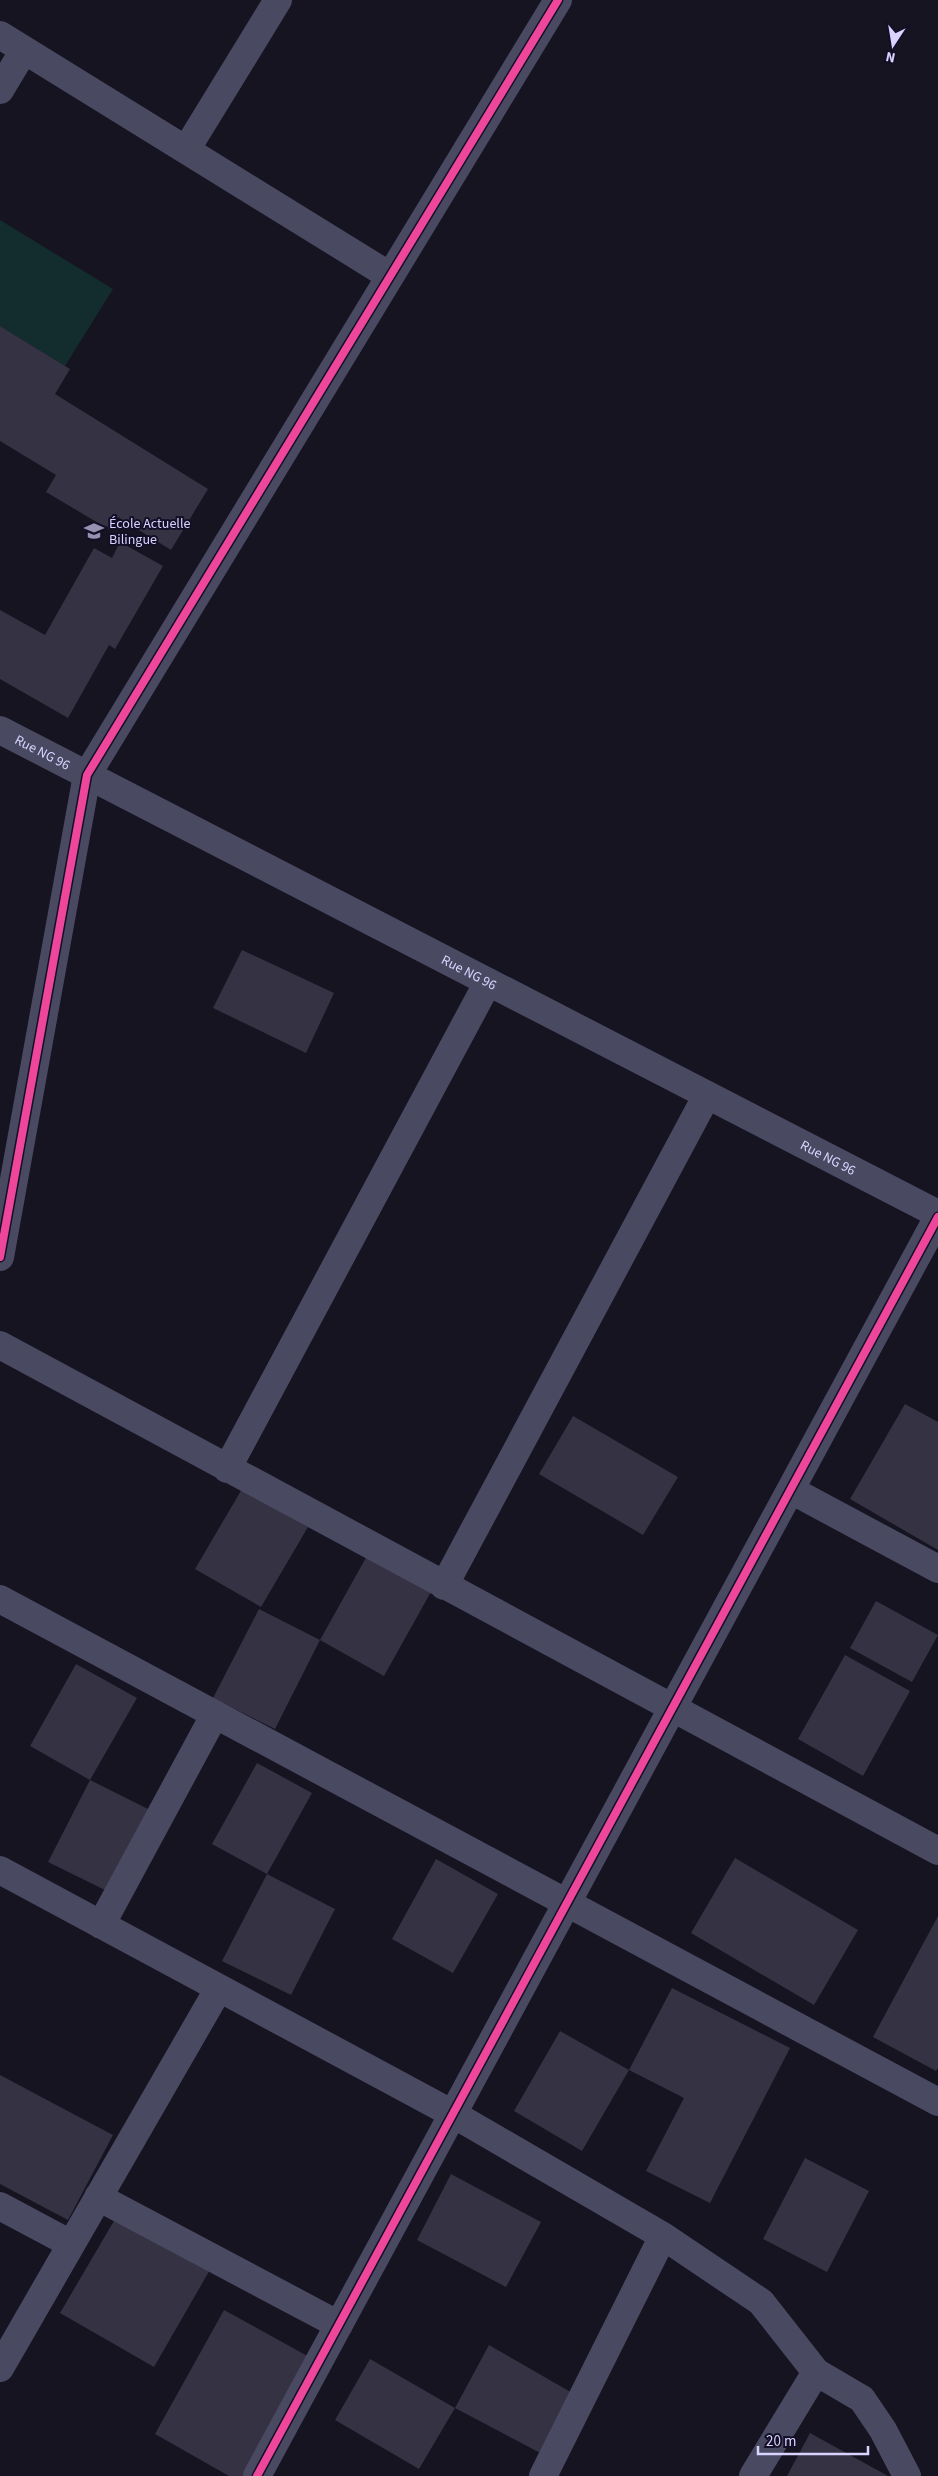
<svg xmlns="http://www.w3.org/2000/svg" width="938" height="2476" viewBox="0 0 938 2476" font-family="'Source Sans 3',sans-serif">
<rect width="100%" height="100%" fill="#161421"/>
<!-- green -->
<path fill="#132c2d" d="M0,220l113,69 -48,77 -65,-40z"/>
<!-- building -->
<path fill="#343243" d="M0,326l70,43 -15,25 153,95 -37,61 -53,-33 -8,13 -64,-38 10,-17 -56,-34z
M120,542l43,24 -48,83 -6,-4 -41,73 -68,-39v-69l45,25 49,-87 18,10z
M242,950l92,43 -28,60 -93,-45z
M905,1404l33,18v128l-88,-51z
M573,1416l105,61 -35,58 -104,-61z
M242,1489l66,38 -47,80 -66,-38z
M368,1554l64,36 -48,86 -64,-36z
M876,1601l62,34 -26,47 -62,-34z
M259,1609l61,31 -45,89 -62,-31z
M845,1655l65,36 -47,85 -65,-37z
M76,1664l61,34 -47,82 -60,-34z
M257,1763l55,30 -45,81 -55,-30z
M90,1780l62,31 -41,82 -63,-31z
M735,1858l123,72 -44,75 -123,-72z
M436,1859l62,35 -45,79 -61,-34z
M267,1874l68,35 -44,86 -69,-34z
M938,1916v152l-2,3 -63,-34z
M672,1988l118,60 -80,155 -64,-32 38,-73 -55,-28z
M560,2031l69,39 -47,81 -68,-40z
M0,2075l113,60 -45,85 -68,-36z
M805,2158l64,33 -42,81 -64,-33z
M451,2174l90,48 -35,65 -89,-47z
M118,2214l93,54 -57,99 -94,-54z
M224,2310l89,49 -65,117h-19l-74,-42z
M489,2345l92,53 -35,58 -91,-48z
M370,2359l85,49 -36,61 -84,-49z
M810,2433l78,43h-101z"/>
<g fill="none" stroke-linecap="round" stroke-linejoin="round">
<!-- minor -->
<path stroke="#4a4962" stroke-width="28" d="M0,35l390,241
M0,90l24,-40
M186,150l92,-150
M0,1257l87,-482 471,-775
M0,1345l938,506
M227,1469l261,-487
M791,1490l147,79
M444,1586l263,-491
M0,1599l938,503
M0,1870l453,244 210,122 98,66 55,70 46,27 21,31 24,46
M101,1925l114,-211
M98,2197l241,128
M0,2206l71,38
M0,2368l219,-380
M257,2476l681,-1259
M543,2476l120,-240
M753,2476l63,-104"/>
<!-- tertiary -->
<path stroke="#4a4962" stroke-width="28" id="s1" d="M0,730l938,484"/>
<defs>
<path id="cycleway" d="M0,1257l87,-482 471,-775
M257,2476l681,-1259"/>
</defs>
<!-- cycleway casing -->
<use href="#cycleway" stroke="#130f26" stroke-width="11"/>
<!-- cycleway -->
<use href="#cycleway" stroke="#ed469a" stroke-width="8"/>
</g>
<!-- icons -->
<defs>
<symbol id="school-bare" viewBox="-9 -9 18 18"><path d="M0-5L7-2L0 1L-7-2ZM-4 1L0 2.5L4 1V4Q0 6-4 4Z" fill="#9591b1" stroke="#130f26" stroke-width="2.5" paint-order="stroke"/></symbol>
</defs>
<g fill-rule="evenodd">
<use href="#school-bare" x="80" y="517" width="28" height="28"/>
</g>
<g text-anchor="middle" stroke-width="4" stroke-linejoin="round" paint-order="stroke">
<!-- poi labels -->
<g font-size="14" fill="#d9d4ff" stroke="#130f26" text-anchor="start">
<text x="109" y="528">École Actuelle<tspan x="109" dy="16">Bilingue</tspan></text>
</g>
<!-- street labels -->
<g font-size="14" fill="#d9d4ff" stroke="#130f26">
<text dy="5" stroke="none"><textPath href="#s1" startOffset="48">Rue NG 96</textPath></text>
<text dy="5" stroke="none"><textPath href="#s1" startOffset="528">Rue NG 96</textPath></text>
<text dy="5" stroke="none"><textPath href="#s1" startOffset="932">Rue NG 96</textPath></text>
</g>
</g>
<!-- north arrow -->
<g transform="translate(893 45) rotate(192)" stroke="#130f26" stroke-width="4" paint-order="stroke">
<path d="M0-4L9 19L0 12L-9 19Z" fill="#d9d4ff"/>
<text y="-8" font-size="14" font-weight="bold" text-anchor="middle" fill="#d9d4ff">N</text>
</g>
<!-- scale -->
<path d="M758 2446v8h110v-8" fill="none" stroke="#d9d4ff" stroke-width="2.5"/>
<text x="766" y="2446" font-size="15" fill="#d9d4ff" stroke="#130f26" stroke-width="4" paint-order="stroke">20 m</text>
</svg>
